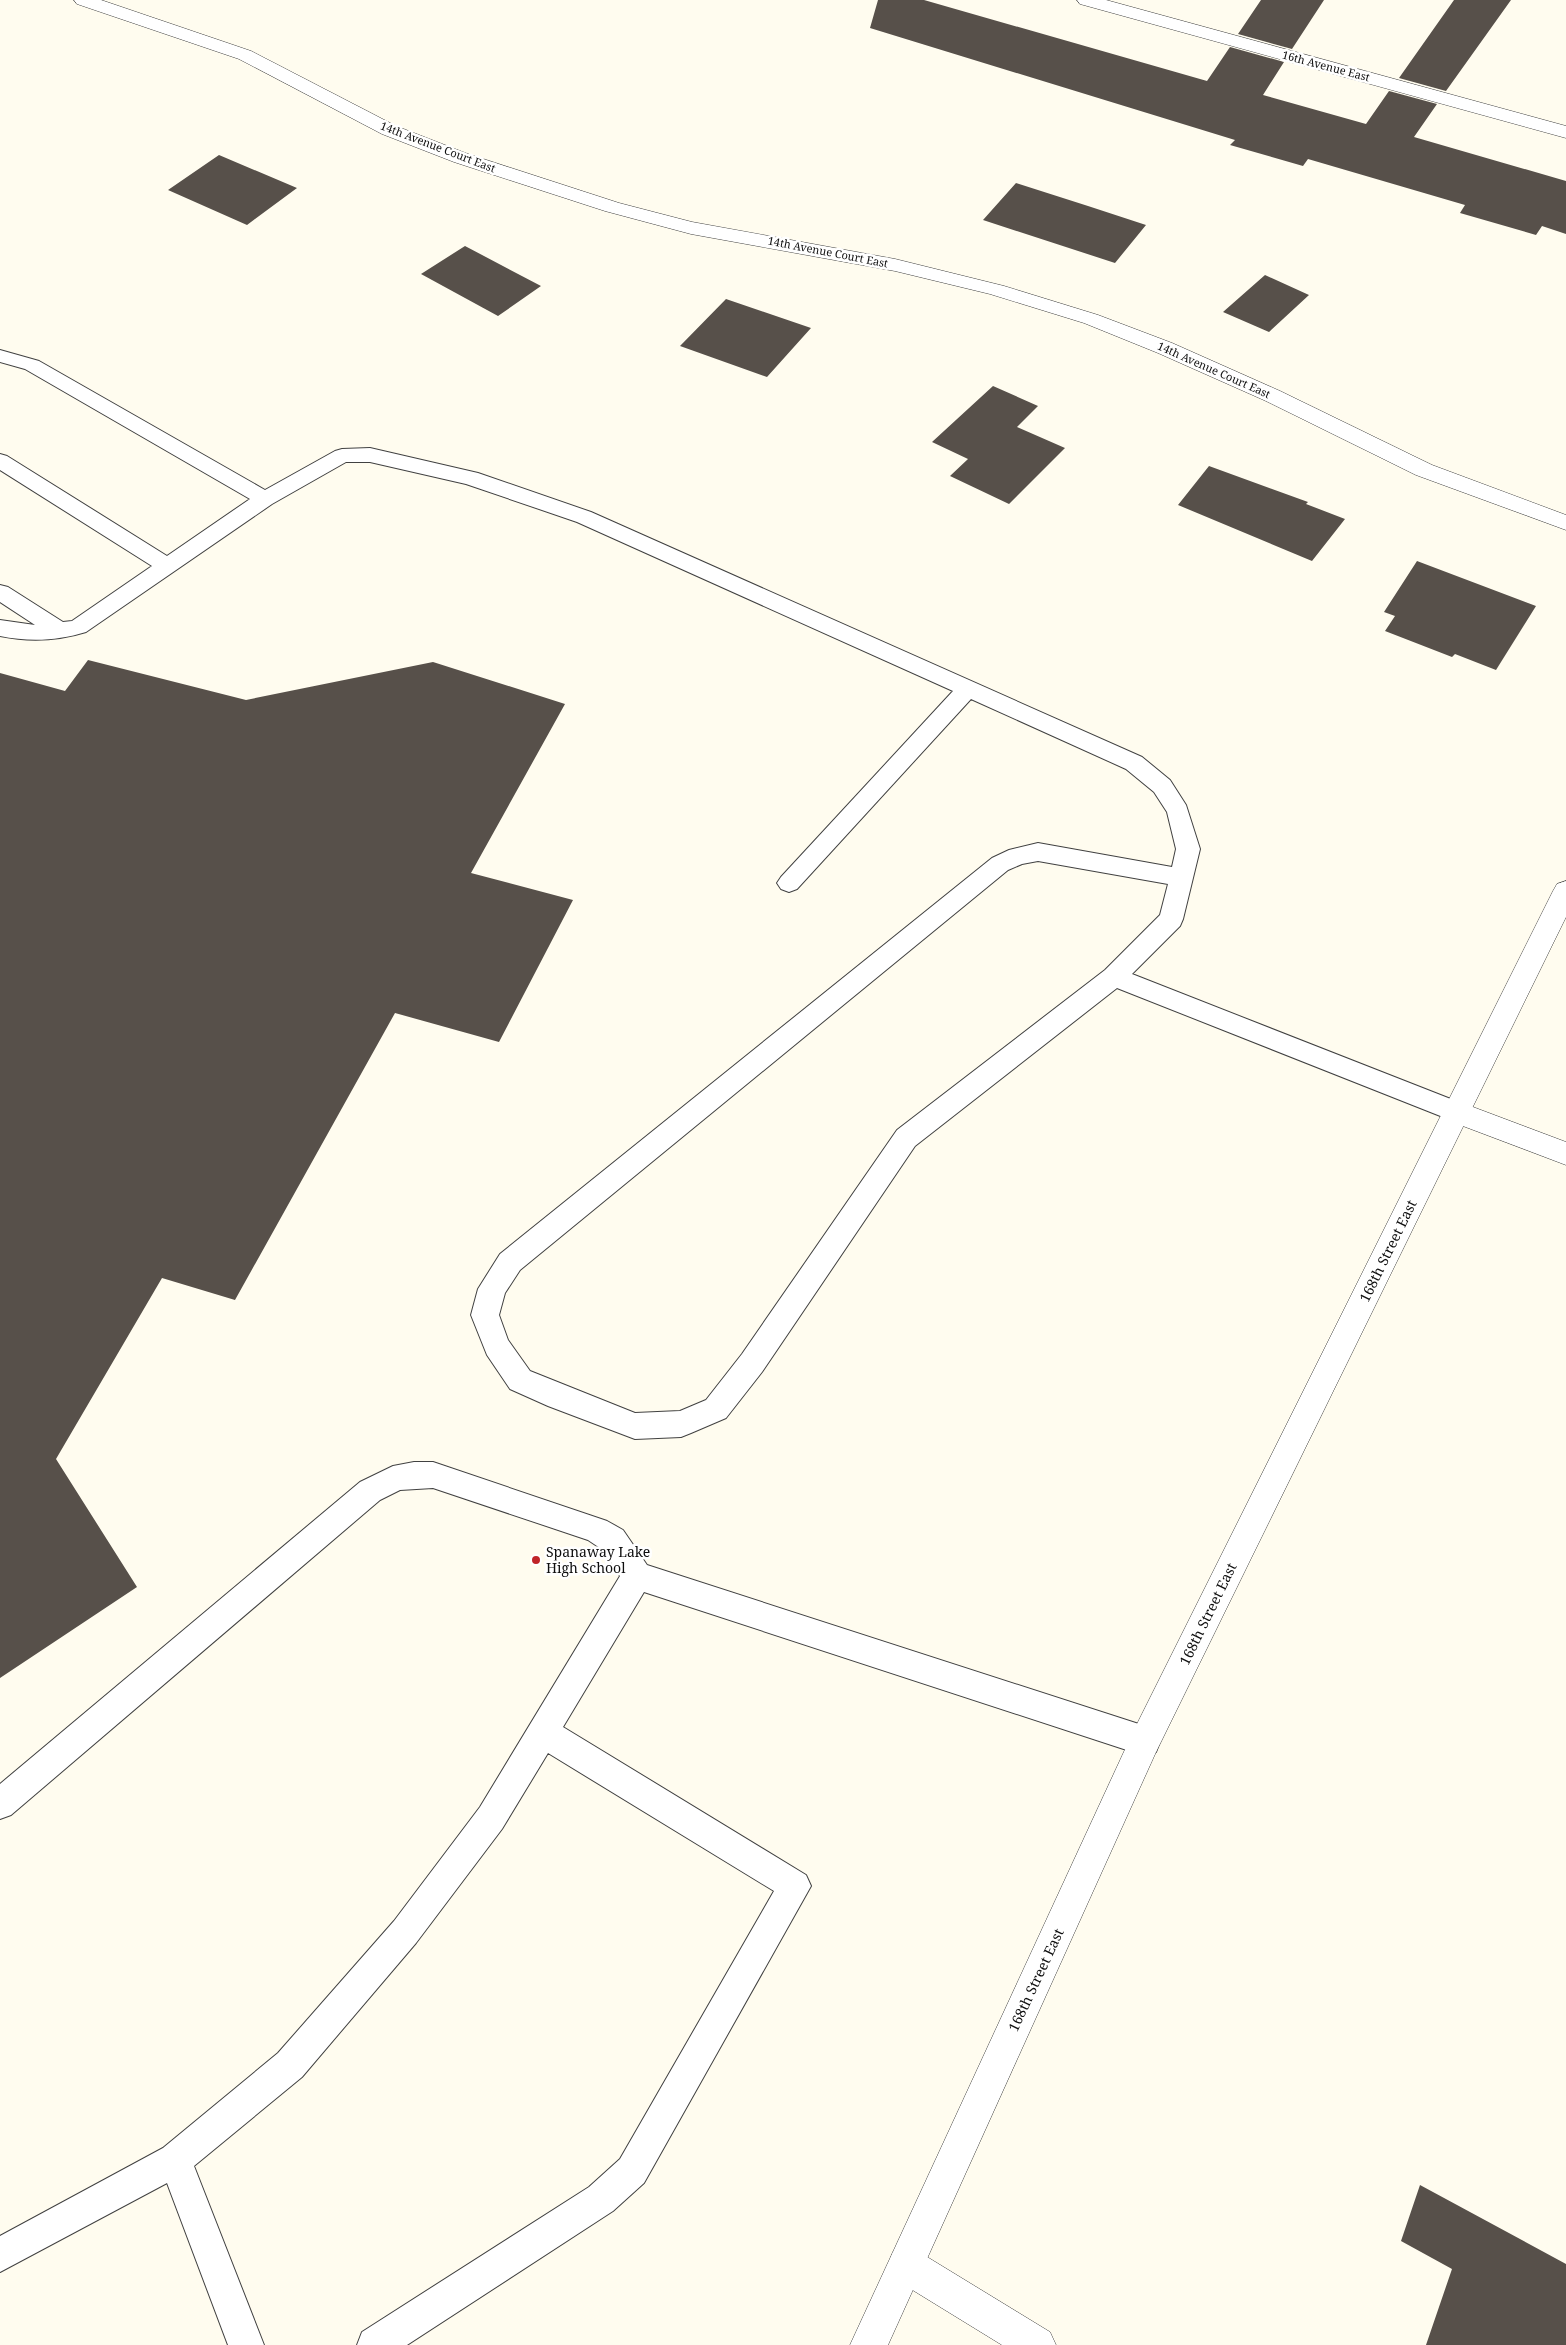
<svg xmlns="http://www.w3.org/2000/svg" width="1566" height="2345" viewBox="0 0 1566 2345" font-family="'Noto Serif',serif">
<rect width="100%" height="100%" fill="#fffcef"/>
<!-- building -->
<path fill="#57504a" d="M878,0h46l283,81 23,-34 54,15 -21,33 103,29 23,-33 48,13 -23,33 152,44v53l-24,-8 -6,9 -76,-22 5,-8 -157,-46 -5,7 -73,-21 5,-5 -365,-112z
M1261,0h63l-32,49 -54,-15z
M1454,0h57l-65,91 -47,-13z
M219,155l78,33 -50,37 -79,-35z
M1016,183l72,23 58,19 -31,38 -132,-43z
M465,246l76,40 -43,30 -77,-42z
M1265,275l44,20 -40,37 -46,-20z
M726,299l85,29 -44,49 -87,-31z
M993,386l45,20 -21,21 48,21 -56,56 -59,-28 18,-17 -36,-17z
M1209,466l99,36 -2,2 39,15 -33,42 -134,-56z
M1417,561l119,45 -40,64 -41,-16 -3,3 -67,-26 10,-15 -11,-4z
M88,660l158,40 187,-38 132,42 -94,169 102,27 -74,142 -104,-29 -160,287 -73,-22 -106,181 81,128 -137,91v-1005l65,18z
M1420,2185l146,79v81h-140l26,-76 -51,-28z"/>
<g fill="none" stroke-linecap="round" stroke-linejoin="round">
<defs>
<path id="service" d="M0,350l39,11 226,129 70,-39 7,-2 28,-1 108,25 113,39 551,245 28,23 16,25 14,44 -17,70 -3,7 -48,48 334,131 4,7 -4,7 -9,3 -9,-3 -331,-131 -202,158 -153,226 -36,46 -35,15 -10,4 -46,2 -87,-33 -38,-17 -23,-34 -16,-40 7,-26 22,-35 492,-396 17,-8 29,-7 134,24 4,-18 -9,-37 -13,-20 -28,-23 -155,-70 -174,190 -8,3 -8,-3 -4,-6 4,-6 172,-186 -376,-169 -111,-38 -96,-22h-24l-74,42 -186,128c-29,9 -57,10 -86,4v-16l35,5 -35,-23v-17l8,2 55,35 9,-1 80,-55 -152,-96v-16l7,2 160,100 83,-57 -225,-130 -25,-7zM1038,861l130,23 -8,31 -55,55 -208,160 -155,224 -36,46 -26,11 -45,2 -105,-42 -22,-31 -9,-25 6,-22 15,-23 488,-400 14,-6z
M414,1462h19l174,59 16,9 24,35 498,161 11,4 4,11 -4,11 -11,4 -501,-164 -81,135 243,148 5,11 -167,297 -31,28 -206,134h-50l5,-13 227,-145 31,-28 154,-268 -226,-138 -46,76 -86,114 -114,134 -108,89 70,179h-36l-61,-162 -167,89v-36l163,-88 115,-95 116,-132 86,-114 140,-231 -17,-26 -15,-10 -155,-52 -33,2 -20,10 -369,315 -11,4v-35l360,-302 33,-16z"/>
<path id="minor" d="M74,0h27l150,51 145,75 72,28 151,49 73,19 203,37 109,27 94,29 74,28 108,48 152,74 134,50v15l-150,-55 -150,-74 -108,-48 -74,-30 -94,-29 -95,-23 -204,-37 -86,-23 -151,-49 -72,-28 -143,-75 -162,-55z
M1077,0h29l460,126v12l-486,-134z
M1457,1101l109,41v23l-119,-45 -3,-8 3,-8z
M906,2247l13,5 131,80 6,13h-54l-109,-67 -5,-13 5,-13z"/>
<path id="tertiary" d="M1566,881v36l-410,835 -268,593h-38l284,-615 419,-839 4,-7z"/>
</defs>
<!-- service casing -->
<use href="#service" stroke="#414141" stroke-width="2"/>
<!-- minor casing -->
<use href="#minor" stroke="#414141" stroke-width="1"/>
<!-- tertiary casing -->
<use href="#tertiary" stroke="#414141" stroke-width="1"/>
<!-- service -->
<use href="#service" fill="#fff" fill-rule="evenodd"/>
<!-- minor -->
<use href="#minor" fill="#fff" fill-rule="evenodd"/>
<!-- tertiary -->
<use href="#tertiary" fill="#fff" fill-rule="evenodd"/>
</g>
<!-- markers -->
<circle fill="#c02428" stroke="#fff" stroke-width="2" cx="536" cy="1560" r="5"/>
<g text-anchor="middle" stroke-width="5" stroke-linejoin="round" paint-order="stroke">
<!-- far-street labels -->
<g font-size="11" fill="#0e0e0e" stroke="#fff">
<text transform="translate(1326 66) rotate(15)" y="4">16th Avenue East</text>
<text transform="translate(438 147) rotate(21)" y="4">14th Avenue Court East</text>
<text transform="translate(828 252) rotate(11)" y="4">14th Avenue Court East</text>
<text transform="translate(1214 370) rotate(24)" y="4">14th Avenue Court East</text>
</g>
<!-- street labels -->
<g font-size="14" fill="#0e0e0e" stroke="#fff">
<text transform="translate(1388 1251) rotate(-64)" y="5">168th Street East</text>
<text transform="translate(1208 1614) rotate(-64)" y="5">168th Street East</text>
<text transform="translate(1036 1980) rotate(-65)" y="5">168th Street East</text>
</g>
<!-- poi labels -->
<g font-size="14" fill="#0e0e0e" stroke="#fff" text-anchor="start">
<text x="546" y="1557">Spanaway Lake<tspan x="546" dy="16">High School</tspan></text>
</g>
</g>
</svg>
